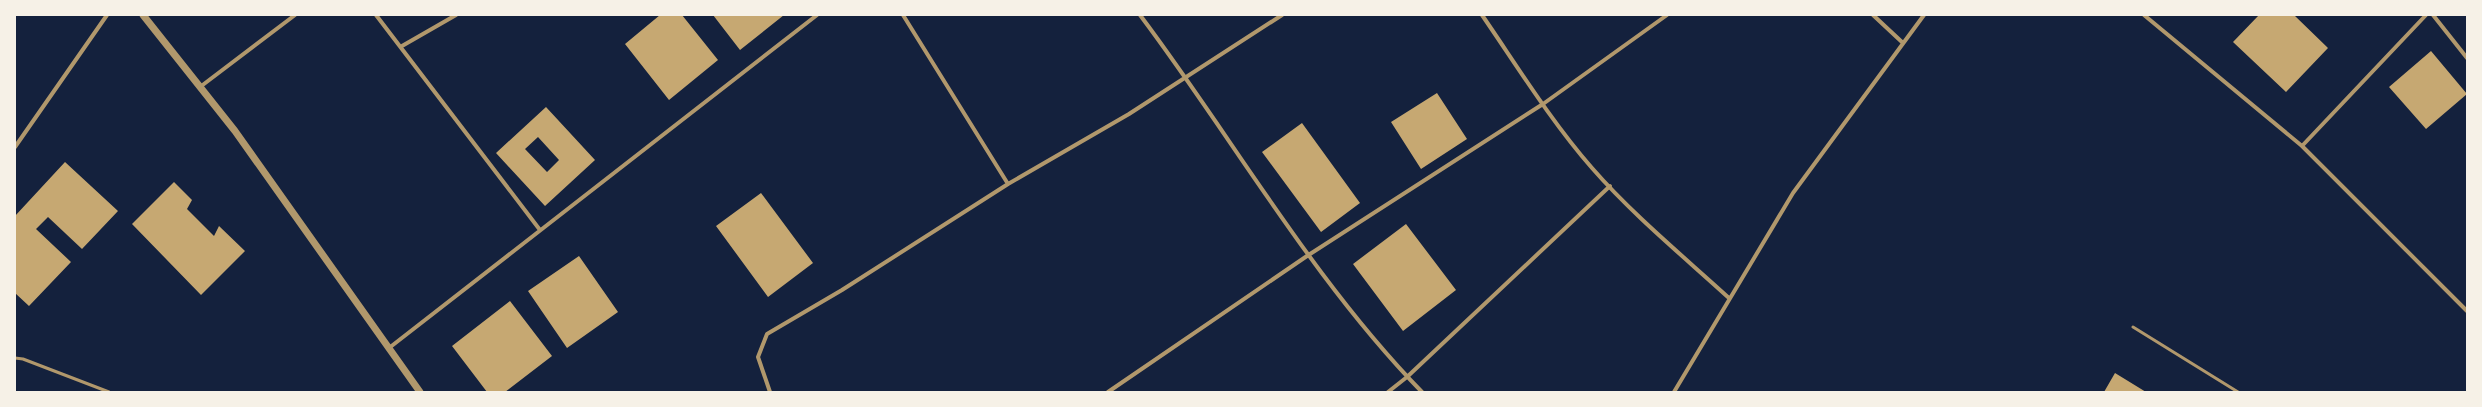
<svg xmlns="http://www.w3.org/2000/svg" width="2482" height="407" viewBox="0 0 2482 407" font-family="'PT Sans',sans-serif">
<rect width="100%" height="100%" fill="#14213d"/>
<!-- building -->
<path fill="#c6a872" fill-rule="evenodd" d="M660,15h22l36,45 -49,40 -44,-56z
M713,15h71l-44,35z
M2259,15h35l34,33 -42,44 -53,-50z
M2431,51l36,43 -41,35 -37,-42z
M1437,93l30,46 -46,30 -30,-47z
M546,107l49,53 -50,46 -49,-53zM538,137l21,23 -12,12 -22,-23z
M1302,123l58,80 -39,29 -59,-80z
M65,162l53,49 -36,38 -34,-32 -12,12 35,33 -42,44 -14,-13v-77z
M174,182l18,18 -5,9 27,27 5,-10 26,25 -44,44 -69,-71z
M761,193l52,70 -45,34 -52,-71z
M1406,224l50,66 -53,41 -50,-67z
M579,256l39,56 -51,36 -39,-57z
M510,301l42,55 -47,36h-18l-35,-46z
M2115,373l31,19h-42z"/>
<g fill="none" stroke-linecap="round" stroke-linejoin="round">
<!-- service -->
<path stroke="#b1986c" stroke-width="3" d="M2133,327l105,65
M15,358l8,1 86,33"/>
<!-- minor -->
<path stroke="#b1986c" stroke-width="4" d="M376,15l164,215
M903,15l105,169
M1140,15c94,125 172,264 282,377
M1482,15c35,51 69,106 110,153 41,47 91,88 137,130
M1873,15l30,28
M2144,15l158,131 124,-131
M2433,15l34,43
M402,46l54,-31
M200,87l95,-72
M2302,146l165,165
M15,147l92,-132
M389,348l428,-333
M770,392l-12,-35 9,-23 75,-44 166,-106 121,-70 153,-99
M1108,392l199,-136 236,-152 124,-89
M1388,392l19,-15 203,-191
M1674,392l119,-199 131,-178"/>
<!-- tertiary -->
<path stroke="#b1986c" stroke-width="7" d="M143,15l92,116 185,261"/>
</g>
<!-- border -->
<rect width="2482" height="407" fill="none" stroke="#f6f1e7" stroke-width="32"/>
</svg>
